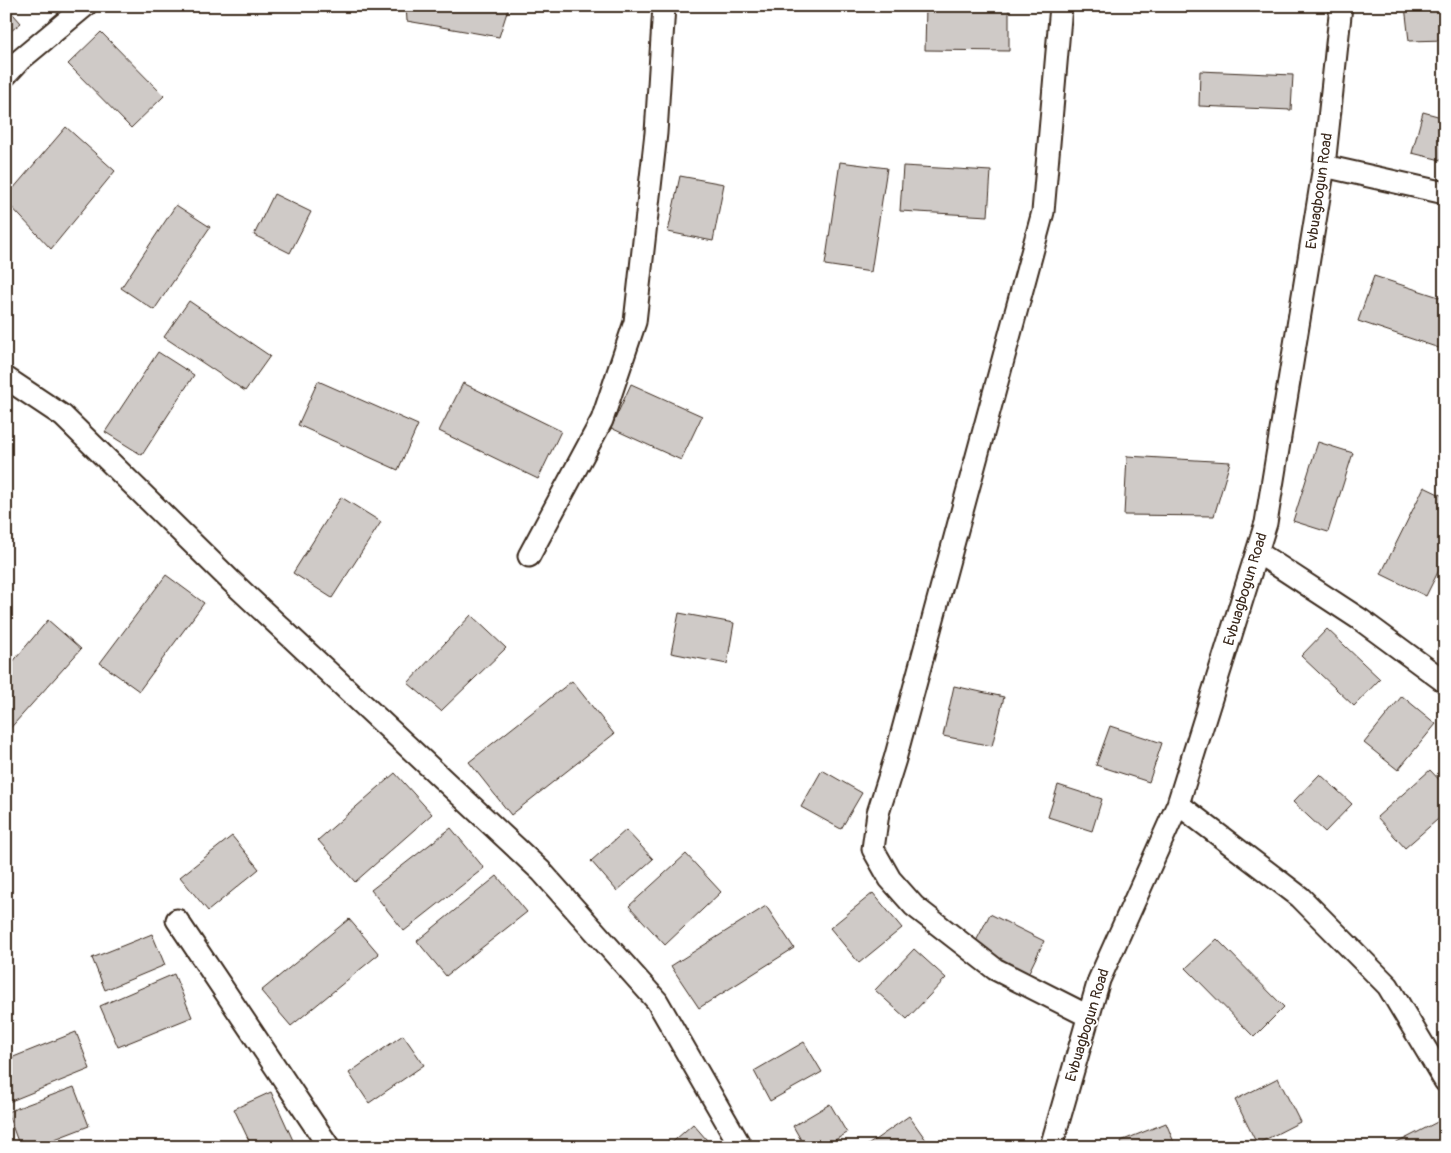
<svg xmlns="http://www.w3.org/2000/svg" width="1451" height="1153" viewBox="0 0 1451 1153" font-family="Pangolin,sans-serif">
<rect width="100%" height="100%" fill="#fff"/>
<filter id="ink" filterUnits="userSpaceOnUse"><feTurbulence type="fractalNoise" baseFrequency=".02" numOctaves="2"/><feDisplacementMap in="SourceGraphic" scale="10" xChannelSelector="R" yChannelSelector="G"/><feConvolveMatrix kernelMatrix="1 2 1 2 8 2 1 2 1" color-interpolation-filters="sRGB"/></filter>
<g filter="url(#ink)">
<!-- building -->
<path fill="#cfcac7" stroke="#3b2a1e" d="M6,6l15,17 -15,12z
M406,6h103l-10,31 -92,-16z
M926,6h83v45l-84,-1z
M1405,6h40v34l-36,1z
M101,32l63,64 -33,32 -63,-64z
M1200,71l93,4 -2,35 -92,-4z
M1423,112l22,6v43l-33,-8z
M66,127l49,44 -64,78 -45,-48v-4z
M840,162l47,6 -16,104 -46,-7z
M903,166l88,5 -3,45 -88,-5z
M680,176l44,8 -11,57 -45,-9z
M274,194l37,18 -21,41 -36,-18z
M176,205l34,22 -56,83 -33,-22z
M1374,276l71,23v51l-87,-29z
M189,301l81,55 -25,35 -81,-54z
M158,352l36,23 -52,80 -37,-23z
M318,381l100,44 -20,45 -100,-45z
M463,383l98,48 -23,48 -99,-48z
M631,384l71,32 -21,44 -70,-32z
M1318,442l35,11 -25,79 -35,-11z
M1127,456l103,6 -16,54 -90,-1z
M1424,487l21,10v61l-19,38 -45,-22z
M341,497l40,25 -49,76 -39,-25z
M166,575l38,28 -65,88 -39,-28z
M679,613l55,10 -7,41 -56,-11z
M471,615l35,33 -65,63 -33,-28z
M48,620l33,29 -75,84v-63z
M1327,629l53,50 -26,27 -53,-50z
M572,681l42,53 -103,81 -42,-53z
M954,686l50,11 -12,49 -49,-10z
M1402,696l34,28 -38,46 -34,-27z
M1110,726l52,17 -13,39 -53,-17z
M822,770l40,23 -21,36 -40,-22z
M1430,770l15,16v27l-40,35 -28,-31z
M395,773l37,41 -77,68 -37,-42z
M1320,774l32,30 -27,28 -32,-30z
M1058,785l44,14 -10,32 -44,-14z
M451,828l33,40 -80,63 -33,-41z
M626,830l27,29 -36,32 -26,-30z
M232,836l27,33 -51,42 -28,-34z
M686,854l35,38 -56,53 -36,-39z
M497,876l30,36 -81,64 -29,-35z
M873,893l29,35 -43,35 -29,-35z
M766,906l28,42 -95,60 -28,-42z
M990,914l54,27 -16,33 -55,-27z
M349,919l30,35 -88,72 -30,-35z
M152,934l13,31 -60,25 -13,-32z
M1217,939l67,68 -30,30 -68,-69z
M914,949l32,29 -39,41 -32,-29z
M174,974l18,43 -74,30 -18,-41z
M76,1032l14,37 -84,34v-43z
M403,1035l21,30 -55,38 -20,-30z
M804,1042l18,30 -52,29 -16,-30z
M1278,1078l22,44 -43,22 -22,-44z
M74,1087l15,39 -55,21h-14l-13,-35z
M271,1092l25,55h-44l-18,-38z
M830,1104l17,29 -24,14h-18l-12,-21z
M909,1116l22,31h-66z
M1445,1118v29h-56z
M1166,1123l10,24h-53l-2,-6z
M693,1124l20,23h-46z"/>
<g fill="none" stroke-linecap="round" stroke-linejoin="round">
<defs>
<path id="street" d="M1061,6l-18,206 -148,547 -17,54 -5,36 17,30 24,27 81,63 93,47
M6,75l14,-15 65,-54
M1324,166l121,27
M6,378l57,38 168,165 310,290 116,130 84,146
M1257,552l104,68 84,62
M529,556l73,-136 33,-98 21,-189 8,-127
M1178,804l122,93 88,89 57,95
M177,920l152,227
M1051,1147l48,-167 79,-176 88,-281 58,-357 17,-160"/>
</defs>
<!-- street casing -->
<use href="#street" stroke="#3b2a1e" stroke-width="25"/>
<!-- street -->
<use href="#street" stroke="#fff" stroke-width="21"/>
</g>
</g>
<g text-anchor="middle" stroke-width="4" stroke-linejoin="round" paint-order="stroke">
<!-- street labels -->
<g font-size="15" fill="#3b2a1e" stroke="#fff">
<text transform="translate(1319 191) rotate(-82)" y="5">Evbuagbogun Road</text>
<text transform="translate(1245 589) rotate(-73)" y="5">Evbuagbogun Road</text>
<text transform="translate(1087 1025) rotate(-73)" y="5">Evbuagbogun Road</text>
</g>
</g>
<!-- margin -->
<rect width="1451" height="1153" fill="none" stroke="#fff" stroke-width="25"/>
<rect x="12" y="12" width="1426" height="1128" fill="none" stroke="#3b2a1e" stroke-width="2" filter="url(#ink)"/>
</svg>
